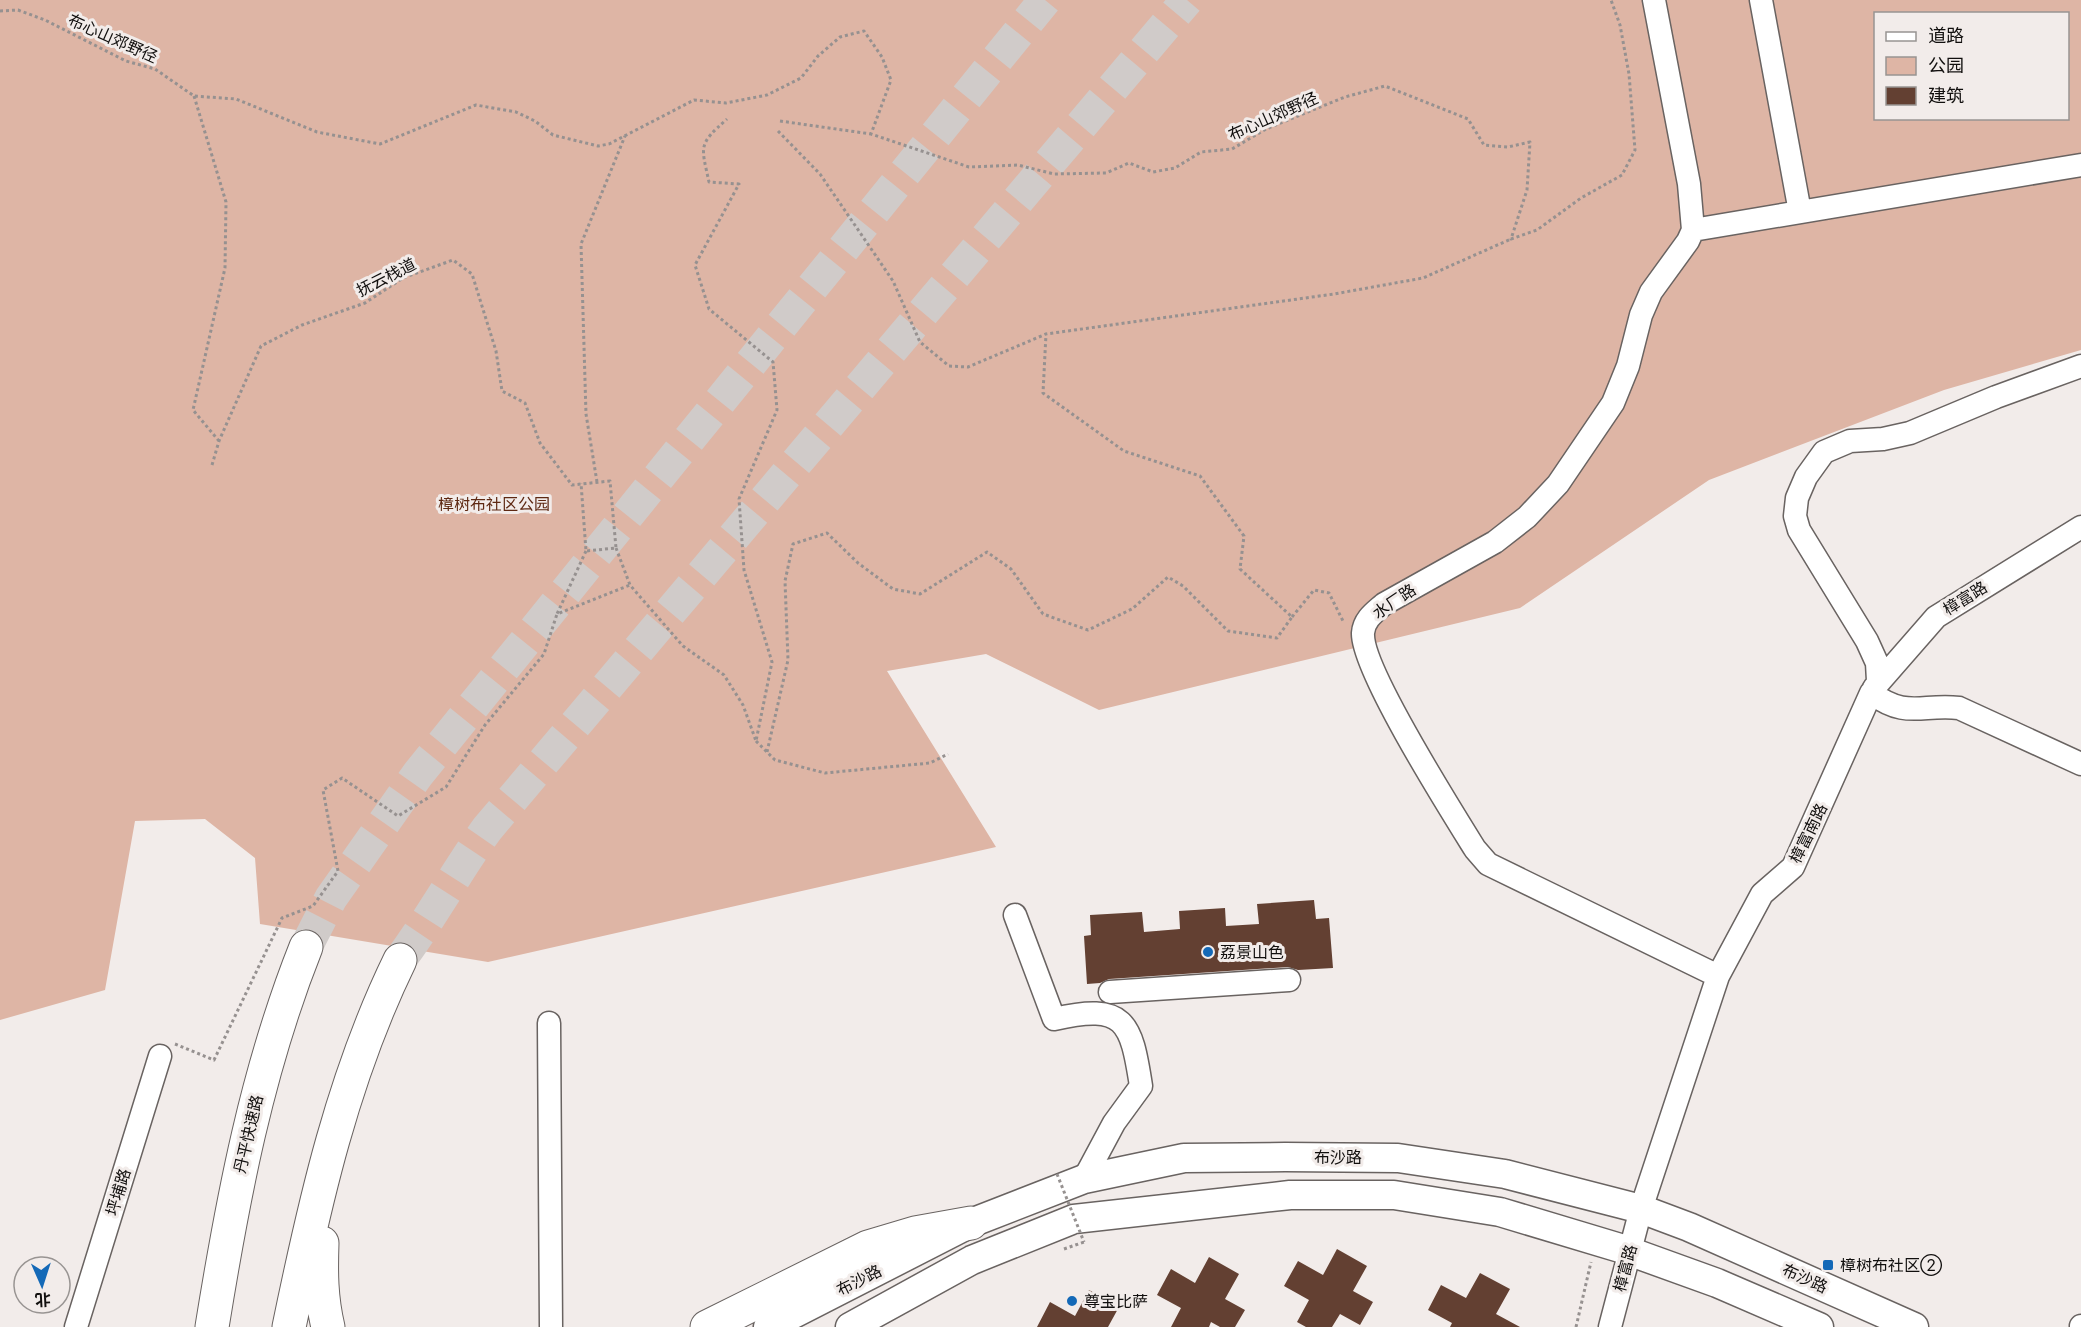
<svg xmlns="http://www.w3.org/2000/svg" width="2081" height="1327" viewBox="0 0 2081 1327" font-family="Inter,'Noto Sans SC',sans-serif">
<rect width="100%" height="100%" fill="#f2ecea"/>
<!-- green -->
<path fill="#deb5a5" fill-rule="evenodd" d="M0,0h2081v350l-137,40 -235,90 -189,128 -421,102 -113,-56 -99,17 109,176 -508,115 -228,-38 -5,-66 -50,-39 -70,2 -30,169 -105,30zM1876,14h192v104h-192z"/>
<!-- building -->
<path fill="#634032" d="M1314,900l2,19 13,-1 4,50 -35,2 -10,-3 -179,12 -9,4 -13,1 -3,-48 7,-1 -1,-20 52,-3 2,20 36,-3 -1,-18 46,-3 1,18 33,-2 -2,-20z
M1337,1249l30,17 -14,25 20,11 -13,23 -20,-11 -8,13h-26l-9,-5 12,-22 -25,-14 14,-25 25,14z
M1209,1257l30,17 -14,25 20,11 -10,17h-15l-9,-5 -2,5h-38l10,-19 -24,-13 14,-26 24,14z
M1480,1273l30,16 -14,25 24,13h-70l2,-4 -24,-13 13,-25 25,13z
M1089,1290l30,17 -11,20h-71l13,-25 25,14z"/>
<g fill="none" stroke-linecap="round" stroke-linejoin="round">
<!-- highway-tunnel -->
<path stroke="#d0cbc9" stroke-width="33" stroke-dasharray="33 16" stroke-linecap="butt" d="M306,947l25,-49 87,-124 627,-774
M400,960c31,-42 56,-88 87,-131l700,-829"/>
<defs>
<path id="minor" d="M1654,0l35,184 4,46 -5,11 -37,51 -10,23 -13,51 -15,37 -55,81 -31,33 -32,25 -111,62c-9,8 -20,15 -21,29 -2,35 89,179 112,216l13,15 230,112
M1761,0l39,212
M1693,230l388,-65
M1878,681l-1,-18 -10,-22 -68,-111 -4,-14 2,-18 9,-21 18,-25 26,-11 33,-2 27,-6 86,-36 85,-31
M1874,688l62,-71 145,-90
M1015,915l39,104c71,-16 77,2 87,67l-27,37 -30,56
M1110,992l179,-12
M549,1023l2,304
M76,1327l84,-271
M1610,1327l31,-118 77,-233 44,-82 31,-27 78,-174c36,26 49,11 88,15l122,56
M2081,1327v-1"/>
<path id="major" d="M768,1327l203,-104 113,-44 100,-21 101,-1 113,1 107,16 136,35 48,18 225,100
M850,1327l122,-67 102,-41 216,-24h104l106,17 120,36 97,35 102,44"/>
<path id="highway" d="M322,1243c-1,29 -1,55 6,84
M212,1327c21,-130 45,-257 94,-380
M289,1327c26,-126 54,-250 111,-367
M707,1327l161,-80 47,-14 56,-10"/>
</defs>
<!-- minor casing -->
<use href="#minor" stroke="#696361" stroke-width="25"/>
<!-- major casing -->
<use href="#major" stroke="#696361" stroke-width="31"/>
<!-- highway casing -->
<use href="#highway" stroke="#696361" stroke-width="35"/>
<!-- path -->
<path stroke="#969190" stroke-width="3" stroke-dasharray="3 3" stroke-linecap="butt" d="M0,11l18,-1 27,10 81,41 29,8 39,27 42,3 81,33 63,12 96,-39 40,7 19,9 18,14 45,11 11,-2 85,-44 32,3 41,-8 34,-17 17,-22 22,-19 24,-6 18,26 9,23 -20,54 98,33 49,-2 36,9 52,-1 23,-10 24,9 22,-4 26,-16 31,-3 34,-20 79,-32 40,-11 83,33 16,26 24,2 22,-5 -3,48 -16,49 26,-9 44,-32 41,-23 13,-25 -6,-76 -9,-49 -9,-25
M194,96l32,106 -1,66 -32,142 26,31
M780,121l91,13
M778,131l42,43 73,107 27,61 29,24 19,1 78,-33 288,-40 89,-16 88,-39
M212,465l7,-24 42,-95 41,-21 63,-22 38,-25 50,-18 19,14 24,77 6,40 23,12 15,40 32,42 38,-4 6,67 -30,3 -5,-68
M597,482l-11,-68 -5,-170 44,-108
M616,548l14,37 12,14 41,47 41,29 19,30 13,36 16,-79 -28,-92 -5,-71 38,-89 -4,-48 -64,-53 -14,-44 44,-81 -30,-2c-8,-37 -11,-37 18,-63
M586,551l-29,63 73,-29
M1292,617l22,-27 15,3 15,30
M756,741l19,19 50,13 105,-10 18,-9
M767,752l21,-92 -3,-79 8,-37 34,-11 31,30 35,26 27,5 67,-42 24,17 32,45 45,16 44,-21 36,-32 15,9 45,45 49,7 15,-21 -52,-48 4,-33 -44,-60 -76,-25 -81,-58 3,-59
M175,1044l39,16 68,-142 31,-12 25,-35 -15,-81 19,-12 56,38 48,-29 39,-62 59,-71 13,-40
M1064,1249l20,-7
M1576,1327l15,-65"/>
<!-- minor -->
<use href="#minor" stroke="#fff" stroke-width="22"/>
<!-- major -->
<use href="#major" stroke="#fff" stroke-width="28"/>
<!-- highway -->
<use href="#highway" stroke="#fff" stroke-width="33"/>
<!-- path-bridge -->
<path stroke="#969190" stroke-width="3" stroke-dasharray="3 3" stroke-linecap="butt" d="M1057,1174l27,68"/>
</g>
<!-- markers -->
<g fill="#1469b7" stroke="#f2ecea" stroke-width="2">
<circle cx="1208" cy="952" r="6"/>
<rect x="1822" y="1259" width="12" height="12" rx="3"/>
<circle cx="1072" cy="1301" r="6"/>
</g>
<g text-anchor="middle" stroke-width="6" stroke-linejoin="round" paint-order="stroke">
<!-- street labels -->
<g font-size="16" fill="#110f0e" stroke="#f2ecea">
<text transform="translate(113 38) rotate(24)" y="6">布心山郊野径</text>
<text transform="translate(1273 116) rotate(-24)" y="6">布心山郊野径</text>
<text transform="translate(386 277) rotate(-27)" y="6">抚云栈道</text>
<text transform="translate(1965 598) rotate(-32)" y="6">樟富路</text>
<text transform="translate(1394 601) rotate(-34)" y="6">水厂路</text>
<text transform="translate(1808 833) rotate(-64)" y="6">樟富南路</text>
<text transform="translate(248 1134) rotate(-77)" y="6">丹平快速路</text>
<text x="1338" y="1163">布沙路</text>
<text transform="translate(118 1192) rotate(-73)" y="6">坪埔路</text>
<text transform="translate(1625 1268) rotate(-75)" y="6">樟富路</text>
<text transform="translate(1805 1278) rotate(24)" y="6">布沙路</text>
<text transform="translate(859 1280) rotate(-27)" y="6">布沙路</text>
</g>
<!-- park labels -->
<g font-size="16" fill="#5e2812" stroke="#f2ecea">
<text x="494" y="510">樟树布社区公园</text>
</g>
<!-- poi labels -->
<g font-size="16" fill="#110f0e" stroke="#f2ecea" text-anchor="start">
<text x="1220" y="958">荔景山色</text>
<text x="1840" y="1271">樟树布社区②</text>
<text x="1084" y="1307">尊宝比萨</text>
</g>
</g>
<!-- legend -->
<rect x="1874" y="12" width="195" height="108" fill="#f2ecea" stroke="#989492" stroke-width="1.5"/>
<rect x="1886" y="32" width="30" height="9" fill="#ffffff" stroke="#989492" stroke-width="1.5"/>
<text x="1928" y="42" font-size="18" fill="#110f0e">道路</text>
<rect x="1886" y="57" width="30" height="18" fill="#deb5a5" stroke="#989492" stroke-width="1.5"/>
<text x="1928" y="72" font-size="18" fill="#110f0e">公园</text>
<rect x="1886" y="87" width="30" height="18" fill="#634032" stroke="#989492" stroke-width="1.5"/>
<text x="1928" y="102" font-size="18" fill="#110f0e">建筑</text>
<!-- north arrow -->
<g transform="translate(42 1285) rotate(177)"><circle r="28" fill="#f2ecea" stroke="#989492" stroke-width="1.5"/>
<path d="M0-4.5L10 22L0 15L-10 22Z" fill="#1469b7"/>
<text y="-9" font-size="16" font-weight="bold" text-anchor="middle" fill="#110f0e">北</text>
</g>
</svg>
